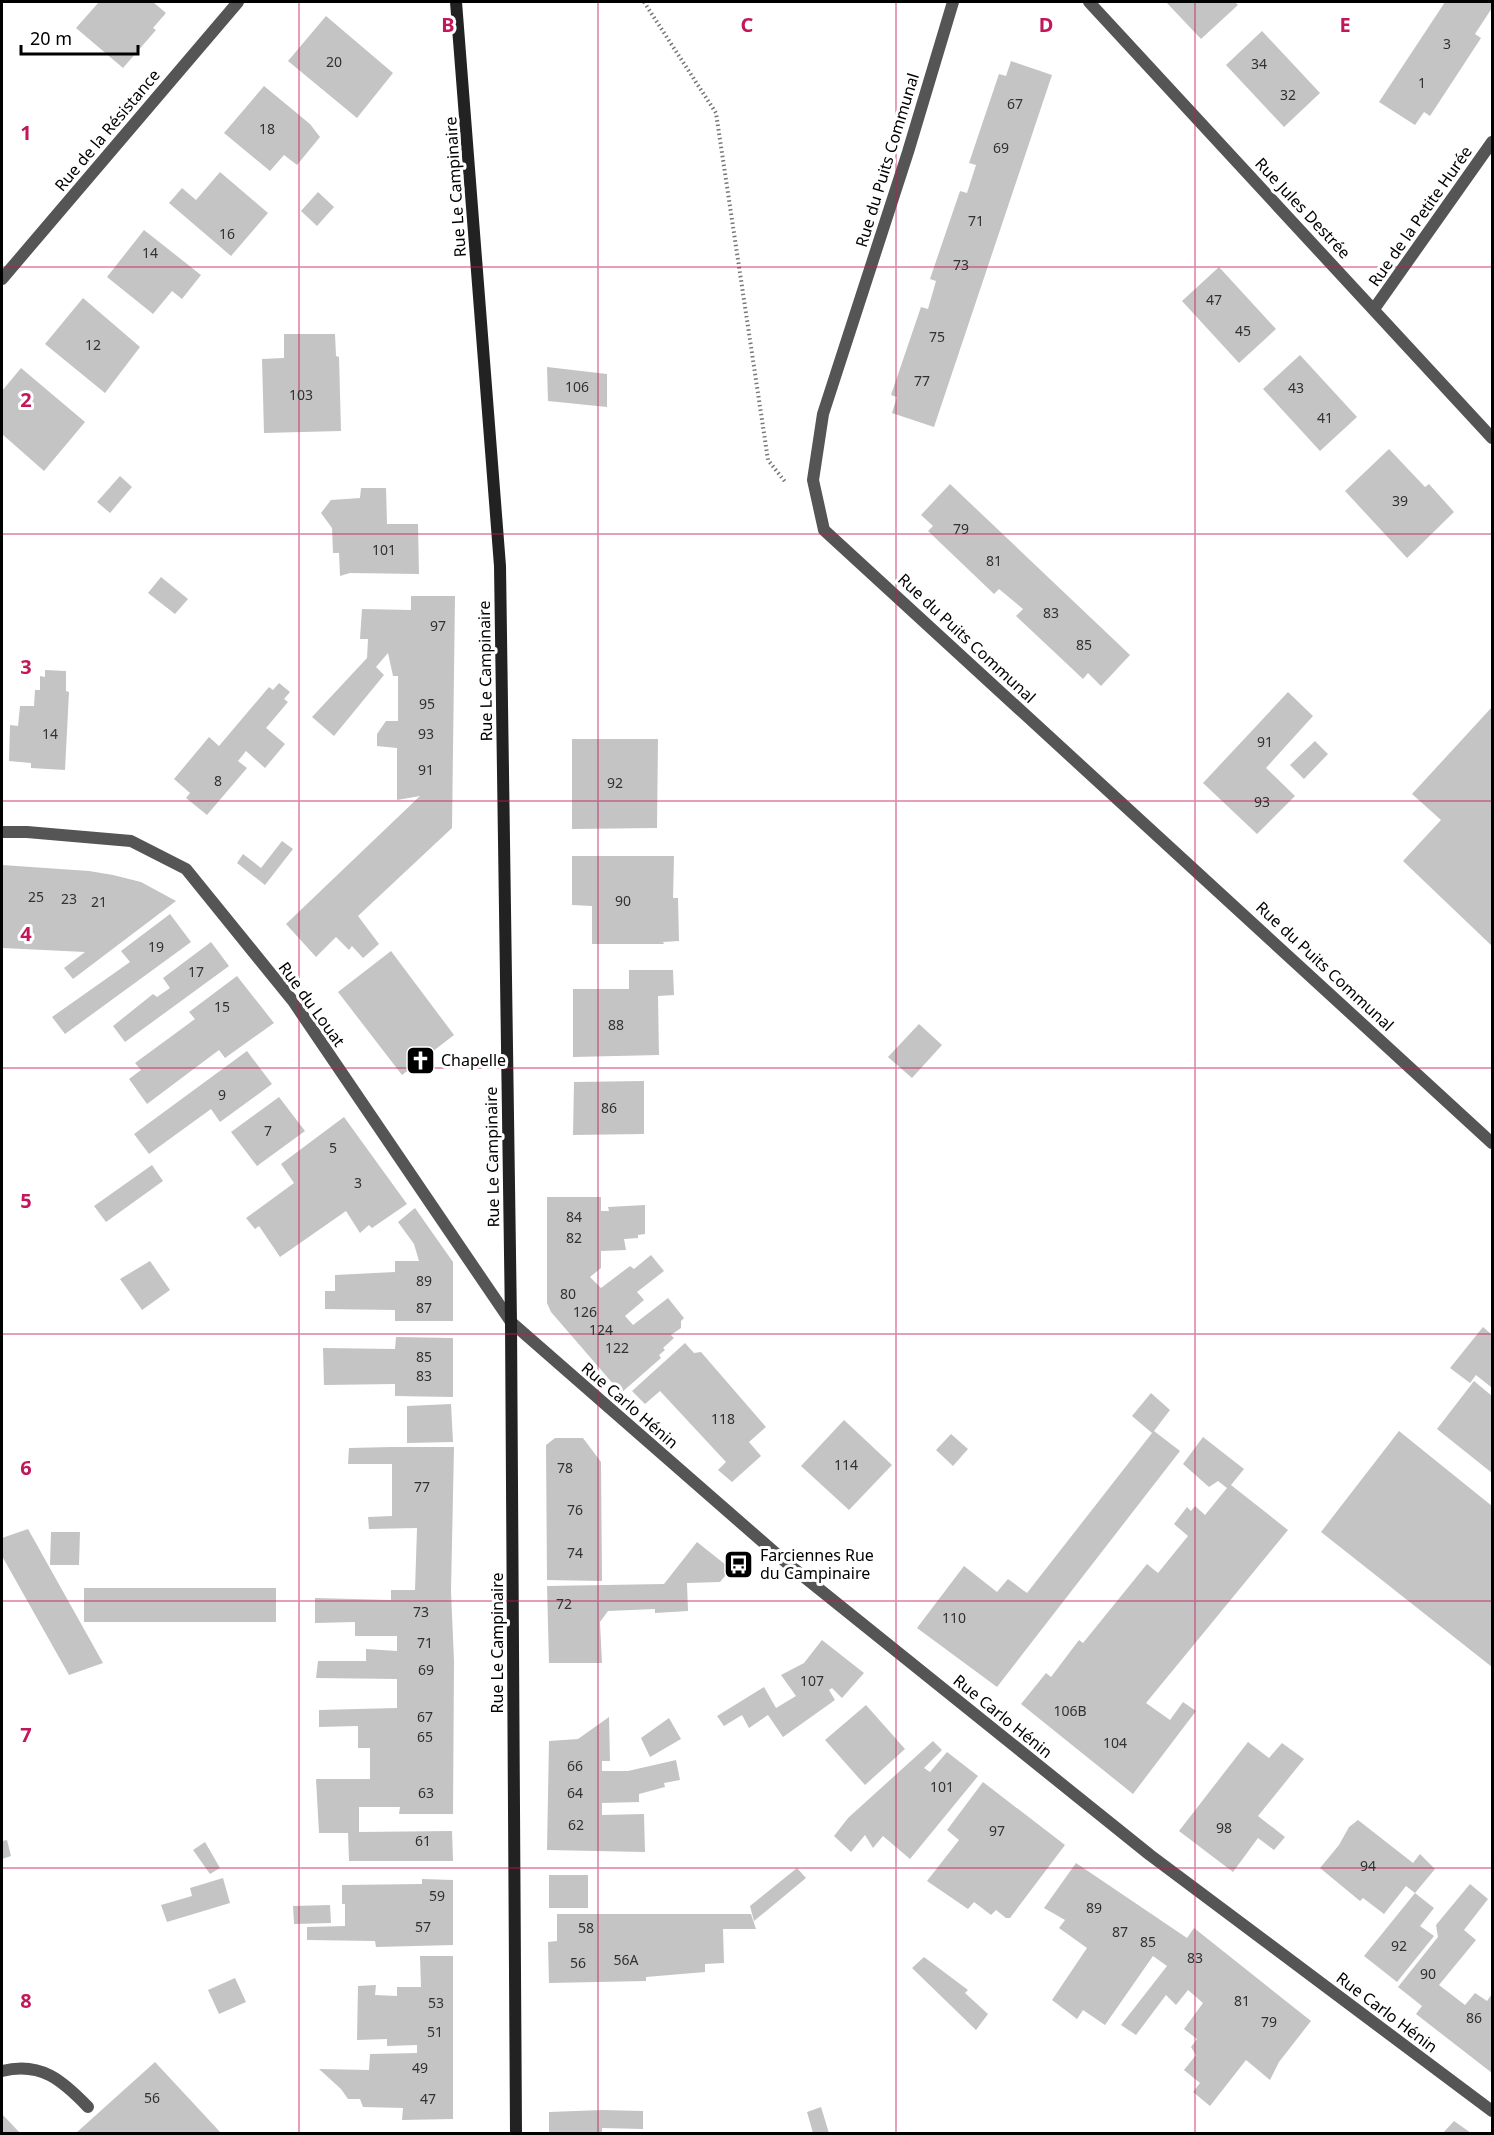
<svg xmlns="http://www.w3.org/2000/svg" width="1494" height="2135" viewBox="0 0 1494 2135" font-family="'Noto Sans',sans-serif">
<rect width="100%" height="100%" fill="#fff"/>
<!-- building -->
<path fill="#c4c4c4" d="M99,2h54l13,11 -13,15 3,2 -33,38 -47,-40z
M1166,2h69l3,3 -37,34z
M1445,2h47v6l-17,26 6,4 -51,78 -6,-4 -9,13 -36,-23z
M326,16l67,57 -36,45 -69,-57z
M1262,31l58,62 -36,34 -58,-62z
M1011,61l41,14 -118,352 -42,-14 5,-16 -6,-2 30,-88 7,2 8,-28 -6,-2 30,-88 7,2 9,-28 -7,-2 30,-89 7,2z
M264,86l46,38 10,13 -23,28 -13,-10 -14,16 -46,-38z
M220,172l48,41 -37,43 -62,-53 13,-15 14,12z
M318,192l16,15 -17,19 -16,-15z
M144,230l57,45 -19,24 -10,-8 -19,23 -46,-37z
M1219,267l57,62 -37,34 -57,-62z
M83,298l57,49 -35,46 -60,-49z
M284,334h51l1,22 3,1 2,74 -77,2 -2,-74 22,-1z
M1300,355l57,62 -37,34 -57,-62z
M547,367l60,7v33l-59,-6z
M21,368l64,54 -41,49 -42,-37v-43z
M1389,449l36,38 4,-3 25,28 -47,46 -62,-67z
M120,476l12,11 -22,26 -13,-11z
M950,484l180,171 -29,31 -13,-13 -5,6 -67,-63 7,-7 -24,-20 -5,5 -66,-63 5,-5 -12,-11z
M361,488h25l1,36h31l1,50 -69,-1 -10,3 -1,-23h-6l-1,-25 -11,-15 10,-13 29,-2z
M161,577l27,22 -13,15 -27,-21z
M411,596h44l-3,232 -94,88 21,28 -16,14 -11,-12 -3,4 -13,-13 -20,20 -30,-33 134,-128 -23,4v-52l-20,-2v-12l9,-13h12v-45h-5l-5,-23 -12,14 8,8 -50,61 -22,-19 55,-59 1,-19h-8l2,-30 49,1z
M45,670l21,1v20l3,1 -4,78 -34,-2v-5l-22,-2 1,-36 8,1 2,-20h14l1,-16h5v-14l5,1z
M279,683l11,9 -6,7 4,3 -22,26 19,16 -20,24 -19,-17 -8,10 9,7 -40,47 -21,-17 4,-5 -16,-14 35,-42 10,9 50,-59 4,3z
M1288,692l25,24 -47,52 29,28 -38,38 -54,-51z
M1492,707v239l-89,-85 38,-41 -29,-26z
M572,739h86l-1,89 -85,1z
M1315,741l13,13 -24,25 -14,-14z
M282,841l11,8 -28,36 -28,-22 6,-9 18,14z
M572,856h102l-1,42h5l1,43 -16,1 1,2h-72v-38l-20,-1z
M2,865l87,6 24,4 28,7 35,19 -103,78 -9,-11 21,-16 -83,-4z
M170,914l21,28 -126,92 -13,-17 78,-55 -9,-11z
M211,942l18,24 -104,76 -12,-16 40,-32 4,3 13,-9 -7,-10z
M391,951l63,84 -52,40 -64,-83z
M629,970h44l1,25 -16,1 1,59 -86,2v-68h56z
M237,976l37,47 -49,35 -6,-8 -72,54 -18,-25 12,-9 -6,-7 60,-44 -6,-7z
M919,1024l23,21 -30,33 -24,-21z
M247,1051l25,33 -52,38 -9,-13 -62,45 -15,-20z
M644,1081v53l-71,1 1,-53z
M279,1097l26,34 -48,35 -26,-34z
M344,1117l63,87 -35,24 -3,-3 -9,8 -14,-22 -66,46 -21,-31 -4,3 -9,-11 48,-35 -13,-19z
M152,1165l11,16 -57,41 -12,-16z
M547,1197h54v14h8l-1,-4 37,-2v29l-7,1v3l-14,1 2,11 -25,1v17l-11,9 11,11 29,-22 4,3 17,-14 13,16 -27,21 7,8 -19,16 8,9 35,-27 16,20 -3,3v7l-10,7 3,3 -11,10 2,2 -6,5 2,3 -40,35 -70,-81 -4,-9z
M415,1208l38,54v59h-58v-11l-70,-1v-18h10v-16l60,-3v-11h24l-5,-17 -16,-22z
M150,1261l20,29 -28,20 -22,-31z
M1483,1327l9,8 -1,52 -15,-12 -6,8 -20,-15z
M396,1337l57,1v59l-58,-1v-12l-71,1 -1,-37 72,1z
M685,1343l9,10 7,-1 65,75 -17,15 12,14 -29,26 -14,-12 8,-8 -66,-71 -15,13 -13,-13z
M1474,1381l18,15v77l-55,-44z
M1151,1393l19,17 -16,21 26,20 -183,236 -80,-59 47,-62 33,26 11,-13 19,14 125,-160 -20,-17z
M451,1404l2,38 -46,1v-37z
M844,1420l48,45 -43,45 -48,-44z
M1399,1431l93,75v161l-171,-135z
M951,1434l17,15 -15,17 -17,-16z
M1203,1437l41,32 -13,16 57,45 -142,173 24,17 13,-18 13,9 -63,83 -112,-90 25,-31 5,4 28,-37 4,3 64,-79 11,9 30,-37 -14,-12 13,-17 4,4 4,-5 10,9 22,-27 -9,-7 -9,6 -26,-23z
M555,1438h28l18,24 1,119 -55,-1 -1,-135z
M393,1447h61l-3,144 3,70 -1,153h-54l1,-7h-41v25l93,-1 1,30h-104l-1,-28h-29l-3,-54h54v-31h-12v-22l-39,1v-17l78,-2v-29l-81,-1 2,-17h48v-12l31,2v-15h-42v-14l-40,1v-25l76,2v-10h24l2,-62 -48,1 -1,-12 24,-1v-52h-44l1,-16z
M28,1529l75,134 -34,12 -67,-119v-18z
M51,1532h29l-1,33h-29z
M697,1542l34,27 -11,13 -33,1 1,28 -33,2v-4l-47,2 -8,11 2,41h-53l-2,-77 117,-2z
M84,1588h192v34h-192z
M822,1640l42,33 -22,25 -10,-10 -3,2 6,10 -52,37 -15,-22 -19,13 -7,-13 -18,11 -7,-10 47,-29 12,21 20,-12 -15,-21 23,-12z
M866,1705l39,44 -40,36 -40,-45z
M609,1717l1,44h-8v10h26l48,-11 4,20 -16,3 1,4 -26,7v8l-37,1v12l42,-1 1,38 -98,-2 2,-109 29,-2z
M669,1718l12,21 -31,18 -9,-19z
M933,1741l9,9 -18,18 6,4 17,-20 31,24 -68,83 -27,-23 -10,12 -8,-13 -14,17 -17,-16 14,-18z
M1248,1742l21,16 13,-15 22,16 -46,57 27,21 -11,13 -16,-12 -25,34 -54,-41z
M983,1782l82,63 -55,73h-4l-10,-8 -5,5 -17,-13 -6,7 -41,-28 32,-41 -12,-10z
M1358,1820l55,43 7,-9 15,15 -20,24 -9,-7 -22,28 -21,-16 -3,3 -40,-33 19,-23 10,-18z
M7,1840l4,16 -9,3v-18z
M205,1842l15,26 -10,6 -17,-24z
M1076,1863l111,75 7,-10 117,93 -32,41 -9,18 -24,-20 -36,46 -17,-14 7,-9 -16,-13 12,-15 -5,-8 6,-8 -13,-10 19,-26 -15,-13 -12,15 -10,-10 -30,40 -15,-10 46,-59 -14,-10 -48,69 -22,-15 -6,9 -25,-19 35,-52 -28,-20 6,-8 -21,-12z
M797,1868l9,10 -52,43 -4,-15z
M549,1875h39v33h-39z
M223,1878l7,25 -63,19 -6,-17 31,-9 -2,-8z
M422,1879l31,1v65l-77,2 -1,-6 -68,-1v-13l38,-1v-22h-3v-19l80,-1z
M1470,1884l18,15 -24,31 12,10 -37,45 26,20 10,-12 12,8 5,-7v79l-76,-59 6,-8 -24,-19 40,-50 -2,-12z
M1415,1893l19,15 -14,18 14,10 -37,46 -33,-26z
M330,1905l1,18 -37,1 -1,-18z
M557,1914h194l5,15h-33l1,34 -19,1v8l-59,5v4l-97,2 -1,-41 9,-1z
M420,1956h33v163l-51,1 1,-12 -40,-1 -3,-8h-12l-7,-10 -22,-20 50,1 1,-16 47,-1v-8l-30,1v-7l-30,1 1,-54 18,-1 -1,10 22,1v-9h24z
M924,1957l44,33 -3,3 23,21 -12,16 -64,-62z
M235,1978l11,24 -27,12 -11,-24z
M155,2062l66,71h-145z
M821,2107l8,26h-16l-6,-21z
M602,2110l41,1v18l-41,-1v5h-53v-21z
M2,2114l18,19h-18z
M1454,2121l17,12h-28z"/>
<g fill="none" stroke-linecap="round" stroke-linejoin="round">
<!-- path -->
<path stroke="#777" stroke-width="4" stroke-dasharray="1.5 3" stroke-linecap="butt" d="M644,2l72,111 52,347 18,23"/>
<!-- service -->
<path stroke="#555" stroke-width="12" d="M2,2071c39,-10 61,10 86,36"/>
<!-- minor -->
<path stroke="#555" stroke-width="12" d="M953,2l-45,150 -85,262 -10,66 11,50 668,613
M1089,2l403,436
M2,279l236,-277
M1374,309l118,-167
M2,832h25l104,9 55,28 107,132 218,321 277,242 362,291 342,256"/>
<!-- secondary -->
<path stroke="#222" stroke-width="12" d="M456,2l44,564 11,756 5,812"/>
</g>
<!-- grid -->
<path fill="none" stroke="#c2185b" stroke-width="1.5" stroke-opacity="0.55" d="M299,2v2132M598,2v2132M896,2v2132M1195,2v2132M2,267h1490M2,534h1490M2,801h1490M2,1068h1490M2,1334h1490M2,1601h1490M2,1868h1490"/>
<!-- icons -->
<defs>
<symbol id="church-square" viewBox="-11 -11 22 22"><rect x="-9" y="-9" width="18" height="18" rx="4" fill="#000" stroke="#fff"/><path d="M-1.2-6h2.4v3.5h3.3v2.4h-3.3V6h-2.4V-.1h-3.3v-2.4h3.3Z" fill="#fff"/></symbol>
<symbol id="bus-square" viewBox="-11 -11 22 22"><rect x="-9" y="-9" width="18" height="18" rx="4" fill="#000" stroke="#fff"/><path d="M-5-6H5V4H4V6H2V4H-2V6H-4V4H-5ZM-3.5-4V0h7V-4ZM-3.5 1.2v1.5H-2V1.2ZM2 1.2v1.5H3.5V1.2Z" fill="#fff"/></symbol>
</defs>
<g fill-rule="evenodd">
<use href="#church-square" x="404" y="1044" width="33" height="33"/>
<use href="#bus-square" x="722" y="1548" width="33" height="33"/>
</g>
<g text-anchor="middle" stroke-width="6" stroke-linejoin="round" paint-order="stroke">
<!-- number labels -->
<g font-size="14" fill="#313131">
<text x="1447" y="49">3</text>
<text x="334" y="67">20</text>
<text x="1259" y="69">34</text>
<text x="1422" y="88">1</text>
<text x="1288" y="100">32</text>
<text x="1015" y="109">67</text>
<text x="267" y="134">18</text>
<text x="1001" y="153">69</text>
<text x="976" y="226">71</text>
<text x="227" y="239">16</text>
<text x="150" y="258">14</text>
<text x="961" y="270">73</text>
<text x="1214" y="305">47</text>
<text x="1243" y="336">45</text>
<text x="937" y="342">75</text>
<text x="93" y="350">12</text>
<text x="922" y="386">77</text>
<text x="577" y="392">106</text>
<text x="1296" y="393">43</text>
<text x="301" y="400">103</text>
<text x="1325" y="423">41</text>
<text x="1400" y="506">39</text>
<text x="961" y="534">79</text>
<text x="384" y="555">101</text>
<text x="994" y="566">81</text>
<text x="1051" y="618">83</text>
<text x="438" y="631">97</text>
<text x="1084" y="650">85</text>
<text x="427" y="709">95</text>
<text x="50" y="739">14</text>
<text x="426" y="739">93</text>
<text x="1265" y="747">91</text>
<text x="426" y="775">91</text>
<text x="218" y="786">8</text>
<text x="615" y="788">92</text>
<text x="1262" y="807">93</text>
<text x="36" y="902">25</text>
<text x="69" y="904">23</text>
<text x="623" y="906">90</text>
<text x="99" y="907">21</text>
<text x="156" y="952">19</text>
<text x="196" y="977">17</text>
<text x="222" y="1012">15</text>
<text x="616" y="1030">88</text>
<text x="222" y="1100">9</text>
<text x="609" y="1113">86</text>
<text x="268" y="1136">7</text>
<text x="333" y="1153">5</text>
<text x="358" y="1188">3</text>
<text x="574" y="1222">84</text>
<text x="574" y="1243">82</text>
<text x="424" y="1286">89</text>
<text x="568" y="1299">80</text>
<text x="424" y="1313">87</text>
<text x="585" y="1317">126</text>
<text x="601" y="1335">124</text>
<text x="617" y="1353">122</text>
<text x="424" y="1362">85</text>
<text x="424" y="1381">83</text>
<text x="723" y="1424">118</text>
<text x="846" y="1470">114</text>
<text x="565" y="1473">78</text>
<text x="422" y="1492">77</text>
<text x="575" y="1515">76</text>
<text x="575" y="1558">74</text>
<text x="564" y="1609">72</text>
<text x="421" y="1617">73</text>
<text x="954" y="1623">110</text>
<text x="425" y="1648">71</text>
<text x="426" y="1675">69</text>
<text x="812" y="1686">107</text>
<text x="1070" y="1716">106B</text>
<text x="425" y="1722">67</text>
<text x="425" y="1742">65</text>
<text x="1115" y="1748">104</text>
<text x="575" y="1771">66</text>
<text x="942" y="1792">101</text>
<text x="426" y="1798">63</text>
<text x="575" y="1798">64</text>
<text x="576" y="1830">62</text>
<text x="1224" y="1833">98</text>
<text x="997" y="1836">97</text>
<text x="423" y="1846">61</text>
<text x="1368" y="1871">94</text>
<text x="437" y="1901">59</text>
<text x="1094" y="1913">89</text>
<text x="423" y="1932">57</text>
<text x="586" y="1933">58</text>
<text x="1120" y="1937">87</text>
<text x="1148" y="1947">85</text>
<text x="1399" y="1951">92</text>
<text x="1195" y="1963">83</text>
<text x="626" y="1965">56A</text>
<text x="578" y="1968">56</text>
<text x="1428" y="1979">90</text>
<text x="1242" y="2006">81</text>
<text x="436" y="2008">53</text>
<text x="1474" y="2023">86</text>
<text x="1269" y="2027">79</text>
<text x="435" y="2037">51</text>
<text x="420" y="2073">49</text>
<text x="152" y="2103">56</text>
<text x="428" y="2104">47</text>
</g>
<!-- street labels -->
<g font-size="16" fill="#000" stroke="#fff">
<text transform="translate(107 130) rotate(-50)" y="6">Rue de la Résistance</text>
<text transform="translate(887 160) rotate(-73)" y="6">Rue du Puits Communal</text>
<text transform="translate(455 187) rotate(-94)" y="6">Rue Le Campinaire</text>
<text transform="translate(1303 208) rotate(47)" y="6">Rue Jules Destrée</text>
<text transform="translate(1420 216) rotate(-55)" y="6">Rue de la Petite Hurée</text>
<text transform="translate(967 638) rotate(43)" y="6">Rue du Puits Communal</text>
<text transform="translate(485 671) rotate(-91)" y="6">Rue Le Campinaire</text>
<text transform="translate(1325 966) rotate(43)" y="6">Rue du Puits Communal</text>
<text transform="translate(312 1004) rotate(54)" y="6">Rue du Louat</text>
<text transform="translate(492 1157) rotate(-91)" y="6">Rue Le Campinaire</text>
<text transform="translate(630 1405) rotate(41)" y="6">Rue Carlo Hénin</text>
<text transform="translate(497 1643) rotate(-90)" y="6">Rue Le Campinaire</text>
<text transform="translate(1003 1716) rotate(39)" y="6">Rue Carlo Hénin</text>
<text transform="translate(1387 2012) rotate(37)" y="6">Rue Carlo Hénin</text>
</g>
<!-- poi labels -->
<g font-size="16" fill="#000" stroke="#fff" text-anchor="start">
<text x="441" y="1066">Chapelle</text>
<text x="760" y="1561">Farciennes Rue<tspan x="760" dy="18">du Campinaire</tspan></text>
</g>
</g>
<g font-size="20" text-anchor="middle" font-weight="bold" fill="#c2185b" stroke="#fff" stroke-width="6" stroke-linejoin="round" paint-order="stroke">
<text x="448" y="32">B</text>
<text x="747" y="32">C</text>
<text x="1046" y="32">D</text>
<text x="1345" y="32">E</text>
<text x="26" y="140">1</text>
<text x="26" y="407">2</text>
<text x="26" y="674">3</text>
<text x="26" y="941">4</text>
<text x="26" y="1208">5</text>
<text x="26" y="1475">6</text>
<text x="26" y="1742">7</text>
<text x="26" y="2008">8</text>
</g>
<!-- border -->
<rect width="1494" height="2135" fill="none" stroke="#000000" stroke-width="6"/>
<!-- scale -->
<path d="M21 45v9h117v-9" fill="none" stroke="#000000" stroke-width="3"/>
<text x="30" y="45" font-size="18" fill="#000000" stroke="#ffffff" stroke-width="4.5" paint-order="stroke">20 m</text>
</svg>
